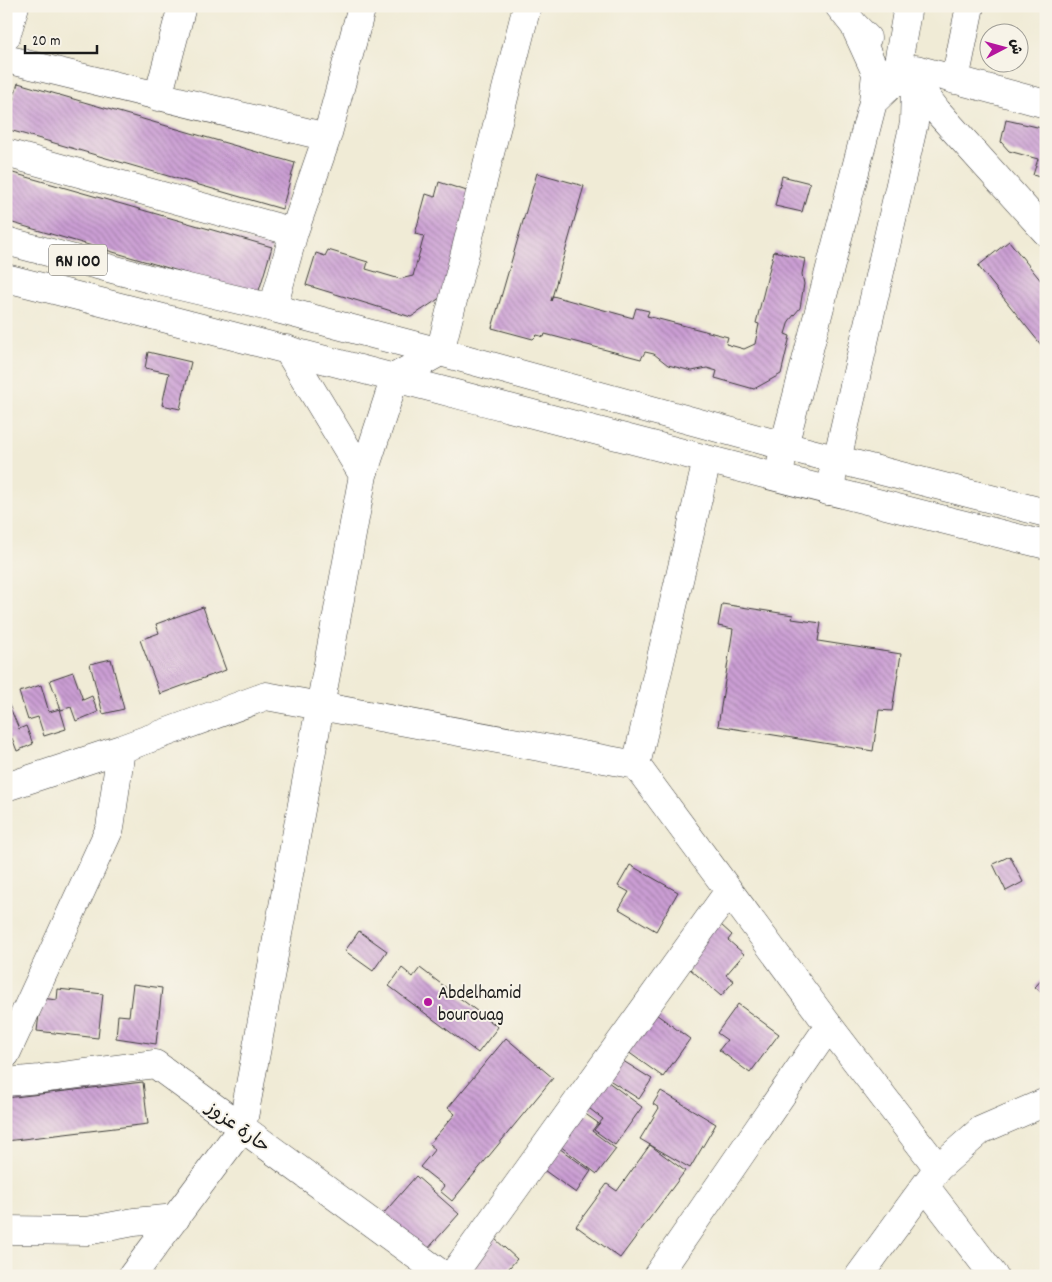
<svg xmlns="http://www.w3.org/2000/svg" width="1052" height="1282" viewBox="0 0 1052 1282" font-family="Dekko,'Playpen Sans Arabic',sans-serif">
<defs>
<pattern id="building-back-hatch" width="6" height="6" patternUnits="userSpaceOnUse" patternTransform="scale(1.25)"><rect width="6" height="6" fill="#cb9ed4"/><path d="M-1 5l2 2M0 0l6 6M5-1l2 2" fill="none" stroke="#a480ab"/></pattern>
</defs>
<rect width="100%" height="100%" fill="#f7f3e8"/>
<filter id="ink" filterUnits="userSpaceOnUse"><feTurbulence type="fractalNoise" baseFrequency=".02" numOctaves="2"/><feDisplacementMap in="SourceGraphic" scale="10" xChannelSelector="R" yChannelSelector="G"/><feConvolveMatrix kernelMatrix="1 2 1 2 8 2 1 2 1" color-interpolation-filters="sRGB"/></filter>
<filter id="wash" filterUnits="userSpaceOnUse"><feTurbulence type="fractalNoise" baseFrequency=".0096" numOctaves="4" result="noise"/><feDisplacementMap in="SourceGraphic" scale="20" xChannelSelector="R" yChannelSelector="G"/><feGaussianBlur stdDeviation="1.12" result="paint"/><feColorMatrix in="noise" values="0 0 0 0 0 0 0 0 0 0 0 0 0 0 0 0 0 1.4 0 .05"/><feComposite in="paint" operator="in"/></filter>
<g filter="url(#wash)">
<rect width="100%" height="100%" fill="#f0ebd6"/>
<g id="blocks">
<!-- building -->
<path fill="url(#building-back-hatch)" d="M18,83l277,80 -13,46 -276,-80v-6z
M1006,120l40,9v50l-13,-4 5,-16 -29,-8 -8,-9z
M6,171l266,76 -14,47 -252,-73z
M537,173l47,13 -33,115 2,-5 80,22 3,-10 13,3 -2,5 81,21 -2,7 18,5 11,-5 4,-20 -3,-1 18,-72 31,8 -3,15 2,10 -4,24 -11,13 -4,13 5,2 -9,38 -27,15 -39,-11 2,-7 -10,-3 -15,3 -24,-6 -14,-11 -9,-2 -4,7 -96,-25 -1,3 -7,-2 -4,4 -41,-11z
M782,176l28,7 -8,29 -27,-6z
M439,182l34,11 -30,103 -32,21 -105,-32 10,-32 9,3 3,-6 40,12 -2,7 34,10 13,-3 11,-40 -9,-2 11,-40 9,3z
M1009,241l37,46v64l-68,-85z
M148,352l43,10 -11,47 -18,-4 7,-32 -24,-5z
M722,604l71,11 -1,4 29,4 -3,18 83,13 -9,57 -13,-1 -6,41 -155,-25 15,-97 -15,-3z
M203,607l23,63 -66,24 -20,-54 19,-7 -3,-9z
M111,659l13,50 -21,5 -13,-50z
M73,672l10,28 9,-4 6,16 -22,9 -5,-14 -10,3 -11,-30z
M41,685l8,27 11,-3 6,20 -22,7 -6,-19 -10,3 -9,-28z
M6,698l13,31 7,-3 7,18 -16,7 -5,-13 -6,2z
M1010,856l13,26 -17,9 -13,-27z
M630,865l48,27 -22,39 -37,-22 10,-17 -11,-6z
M709,914l23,21 -4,5 16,14 -18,21 8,6 -13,15 -47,-41z
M359,931l28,20 -14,20 -28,-20z
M402,968l11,9 7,-9 78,59 -20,26 -89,-67z
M1046,975v21l-11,-9z
M133,984l29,4 -6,56 -40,-6 2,-23 11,1z
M58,989l45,5 -5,44 -61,-7 4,-33 16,2z
M738,1004l41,30 -29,39 -31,-23 8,-10 -10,-7z
M645,1006l45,33 -27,38 -46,-33z
M506,1038l47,40 -101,123 -12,-10 4,-5 -24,-19 15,-18 -6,-5 26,-30 -7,-6z
M612,1054l40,25 -13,20 -39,-25z
M596,1073l46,34 -27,38 -21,-15 9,-11 -26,-20z
M143,1082l5,42 -142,17v-43z
M661,1091l55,33 -26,44 -50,-29 19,-31 -6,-4z
M580,1110l18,13 -6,8 24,18 -19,25 -41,-31z
M549,1141l42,30 -15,22 -42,-30z
M650,1145l35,26 -65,87 -44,-32 31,-42 10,7z
M416,1176l43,38 -33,37 -43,-37z
M483,1228l34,31 -15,17h-43z"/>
</g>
</g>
<g filter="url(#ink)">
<use href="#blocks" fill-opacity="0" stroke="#3c3b38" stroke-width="1"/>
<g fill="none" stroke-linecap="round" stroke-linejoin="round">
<defs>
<path id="minor" d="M839,6l15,19 13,13
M854,25l22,48 -3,29
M6,37l9,-31
M6,59l321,78
M898,63l10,-57
M916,69l130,35
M955,80l15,-74
M915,82l22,29 109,121
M158,97l24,-91
M6,153l288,79
M273,308l21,-76 33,-95 35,-131
M287,349l76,126
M779,477l5,-31 89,-344 21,-20
M828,491l9,-31 77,-337 1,-41
M636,765l71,-305
M6,787l115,-38 145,-53 370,69 193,261 109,142 43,-38 65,-28
M6,1054l104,-226 11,-79
M6,1082l34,-3 115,-15 289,212
M925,1186l69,90
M6,1230l81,1 47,-9 42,-4
M132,1276l110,-148 121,-653 32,-98 45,-25 87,-346
M452,1276l277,-385
M657,1276l172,-250
M859,1276l79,-108"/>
<path id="major" d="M6,241l144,38 123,29 167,44 344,94 262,67
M6,278c347,87 692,182 1040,267"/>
</defs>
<!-- minor casing -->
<use href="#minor" stroke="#3c3b38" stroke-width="29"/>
<!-- major casing -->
<use href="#major" stroke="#3c3b38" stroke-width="29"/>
<!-- minor -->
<use href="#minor" stroke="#fff" stroke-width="28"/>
<!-- major -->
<use href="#major" stroke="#fff" stroke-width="28"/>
</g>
</g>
<!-- markers -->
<circle fill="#b5179e" stroke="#f7f3e8" stroke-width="2" cx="428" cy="1002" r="5"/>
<g text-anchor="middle" stroke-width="4" stroke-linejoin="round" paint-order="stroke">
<!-- shield labels -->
<rect fill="#f7f3e8" stroke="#5e5c59" stroke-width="1" x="49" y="244.5" width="58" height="31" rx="4"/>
<g font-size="18" font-weight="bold" fill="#1c1c1c">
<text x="78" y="266">RN 100</text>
</g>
<!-- poi labels -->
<g font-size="19" fill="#1c1c1c" stroke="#f7f3e8" text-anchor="start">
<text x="438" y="998">Abdelhamid<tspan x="438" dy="22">bourouag</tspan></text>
</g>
<!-- street labels -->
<g font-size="19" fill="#1c1c1c" stroke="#f7f3e8">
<text transform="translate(239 1126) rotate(36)" y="7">حارة عزوز</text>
</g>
</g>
<!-- margin -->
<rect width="1052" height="1282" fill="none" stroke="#f7f3e8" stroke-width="25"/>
<!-- north arrow -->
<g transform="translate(1004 48) rotate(84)"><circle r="24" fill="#f7f3e8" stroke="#9f9d96"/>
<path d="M0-4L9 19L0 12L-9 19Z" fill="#b5179e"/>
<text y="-8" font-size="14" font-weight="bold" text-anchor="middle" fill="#1c1c1c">ش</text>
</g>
<!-- scale -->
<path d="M25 45v8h72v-8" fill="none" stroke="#1c1c1c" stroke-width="2.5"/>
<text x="32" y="45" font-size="15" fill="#1c1c1c" stroke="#f7f3e8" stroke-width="4" paint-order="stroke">20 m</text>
</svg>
